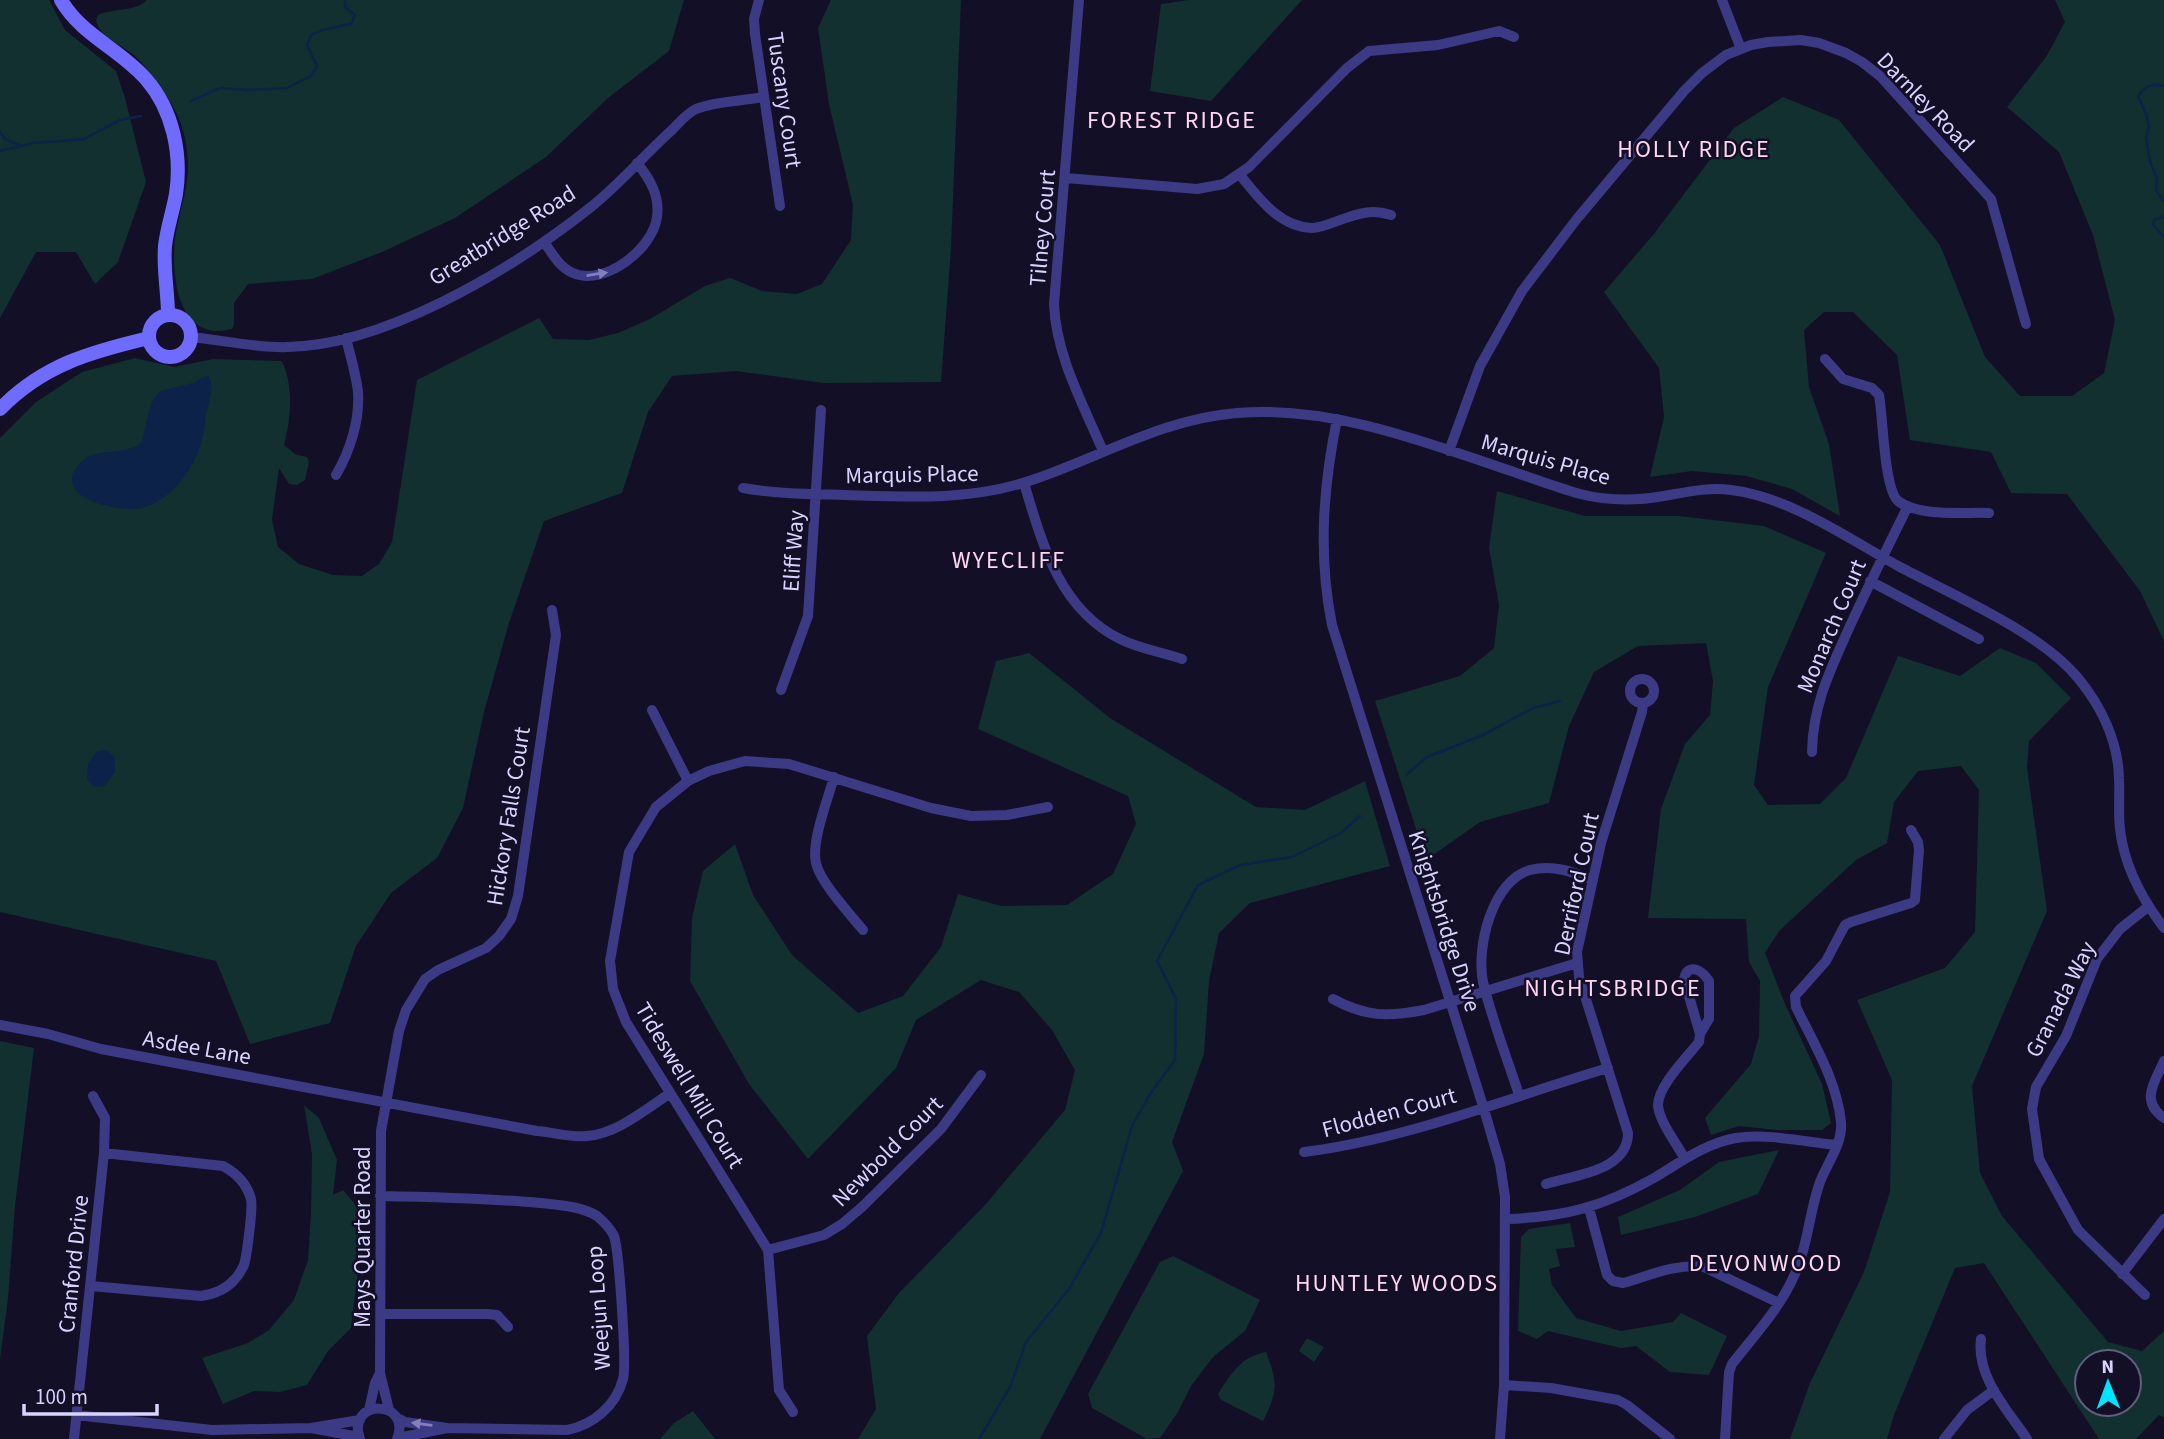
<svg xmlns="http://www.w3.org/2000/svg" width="2164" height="1439" viewBox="0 0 2164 1439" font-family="'Source Sans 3',sans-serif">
<rect width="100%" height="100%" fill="#130f26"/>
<!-- green -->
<path fill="#12302f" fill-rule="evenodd" d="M0,0h49l16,30 51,41 9,27 21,84 -28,80 -23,22 -19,-32h-40l-36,66z
M147,0h537l-15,51 -61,47 -62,59 -91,61 -73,34 -70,27 -64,5 -14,19v22l-2,4c-54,14 -61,-52 -57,-90 3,-23 12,-46 13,-69 0,-10 -1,-23 -3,-32 -6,-28 -27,-58 -46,-78 -13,-15 -37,-19 -43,-39l2,-6c15,-7 37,-3 49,-15z
M831,0h130l-10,248 -10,134 -117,1 -88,-12 -64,5 -24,36 -26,81 -78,28 -35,102 -25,89 -21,96 -26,50 -46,35 -35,53 -26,77 -80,21 -34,-83 -216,-49v-474l36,-36 46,-30 53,-14 39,9 39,-8 69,2c12,26 9,57 2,84l11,9 12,3 2,5 -4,18 -8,5 -8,-1 -10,-16 -7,52 6,27 21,17 34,11 29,1 17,-12 13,-22 25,-162 122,-62 14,21 36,1 29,-7 32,-14 55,-33 25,-8 32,13 35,3 25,-10 29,-44 2,-35 -24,-101 -11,-76z
M1189,0h113l-91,101 -61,-10 11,-87z
M2055,0h109v641l-24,-50 -73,-97 -56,-1 -20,-41 -81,-12 -13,-85 -44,-43h-29l-20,18 5,57 20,57 11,72 -48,-27 -46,-13 -54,-5 -42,6 14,-60 -5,-49 -55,-76 49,-57 81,-107 49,-31 56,23 101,125 45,112 35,39h52l32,-23 11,-53 -22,-85 -34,-83 -52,-45 39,-50 19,-35z
M1497,491l88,25h94l85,10 62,27 -58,134 -14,98 14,20 52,-1 26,-26 52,-122 62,20 40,-28 36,15 35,35 -42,43 -2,27 20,143 -75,175 8,87 22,43 106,126 34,9 22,-20v86l-5,-2 -23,24h-37l-115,-176 -29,5 -61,147 -7,24h-97l20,-56 54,-111 26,-80 2,-112 -35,-80 88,-32 30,-36 4,-142 -18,-24 -43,5 -24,31 -7,41 -31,17 -77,71 -14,22 20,51 37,80 9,39 -9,7h-45l-38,-4 -28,9 -6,-17 46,-54 8,-28 1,-55 -11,-19 -3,-43 -98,-1 13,-109 24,-65 25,-29 3,-34 -7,-38 -68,3 -44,26 -25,54 -20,77 -69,19 -54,38 -51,-159 85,-25 34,-28 5,-43 -10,-57zM2087,1362h42v42h-42z
M1029,653l81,65 146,89 49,3 60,-29 25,85 -140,37 -31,30 -10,48 -5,73 -32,88 11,29 -143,268h-182l18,-30 -9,-73 32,-43 86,-88 80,-95 10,-40 -23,-40 -33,-38 -38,-12 -65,40 -20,48 -88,91 -59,-75 -59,-103 2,-63 11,-47 32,-27 18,51 39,60 66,58 45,-17 38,-49 17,-53 43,12 66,-1 46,-31 23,-50 -8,-28 -150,-67 18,-68z
M0,1041l34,7 -19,158 -7,93 -8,60z
M304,1105l15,13 18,42 -4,35 10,-5 16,19 2,18 -1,28 -9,73 -23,23 -21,34 -27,7 -26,-1 -31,13 -21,-46 46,-15 21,-13 25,-30 14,-40 3,-46 1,-60z
M1779,1150l-21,44 -63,23 -74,18 -3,-18 62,-27 39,-28z
M1570,1223l5,24 -19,2 4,17 -11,3 3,16 24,33 45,13 52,-9 8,-9 46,23 -18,39 -39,-3 -34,-26 -15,2 -73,-17 -11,8 -19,-8 3,-94 8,-8z
M1173,1256l87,44 -15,31 -32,26 -22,29 -13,26 -18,26 -13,1 -55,-31 -4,-14 72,-132z
M1307,1338l17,9 -10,15 -15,-11z
M1266,1352c12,31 12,39 -3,69l-42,-21 -3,-6c13,-20 23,-38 48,-42z
M693,1411l22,28h-55l14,-16z"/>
<!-- water -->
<path fill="#0c2248" d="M208,375c9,15 -2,31 -3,46 -1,34 -28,78 -63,87 -22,5 -94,-10 -62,-45 16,-17 39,-6 60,-19 9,-18 5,-38 20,-53l33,-8z
M107,750l8,7v15l-10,14 -11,1 -7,-8 1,-16 9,-12z"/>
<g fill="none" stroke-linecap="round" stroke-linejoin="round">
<!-- stream -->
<path stroke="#0c2248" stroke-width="2.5" d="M2164,86c-12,-3 -19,0 -26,10l9,21 2,10 -3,11 4,24 7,16 -1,13 8,10
M191,101l29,-13 28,2 39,-2 24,-12 6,-10 -10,-21 4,-10c14,-8 26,-7 41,-12l3,-8 -10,-8v-7
M0,132l5,7 14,6
M0,151l33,-8 51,-4 36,-19 21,-4
M2164,217l-10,3 -1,5 11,12
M1406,775l21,-18 56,-22 50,-27 27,-7
M979,1439l31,-52 16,-45 43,-53 32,-56 31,-107 18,-32 25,-34 1,-61 -19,-38 41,-76 42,-20 52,-8 49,-24 19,-17"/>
<!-- street -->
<path stroke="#3d3a85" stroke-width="10" d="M759,0l-5,19 1,15 25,172
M1079,0l-25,304c2,52 29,100 49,147
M1722,0l19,49
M1240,175c19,23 39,52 72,53 11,0 26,-8 37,-11 15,-5 26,-7 42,-2
M1066,178l131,11 27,-5 25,-17 98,-99 22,-17 69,-6 61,-14 15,6
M544,242c8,11 15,25 29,31 31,14 80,-24 84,-56 3,-21 -7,-38 -20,-54
M191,337c28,3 57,9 85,10 102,4 237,-78 315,-140 29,-23 54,-53 81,-77 7,-7 15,-17 24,-21 20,-8 46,-8 68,-12
M1825,359l18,20 29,9 7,7c4,21 5,94 19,106 20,16 66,11 91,12
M1337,419c-14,69 -19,136 -5,206l151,481 17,58 5,33 -1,188 -4,54
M1449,451l31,-85 42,-75 54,-71 108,-129 18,-18 24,-18 25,-10 17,-3 33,-2 18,3 27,10 16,9 18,14 111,123 35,125
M336,475c14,-24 24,-55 22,-83 -2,-18 -8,-37 -12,-54
M1024,483c18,60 35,126 96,156 20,10 42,13 62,20
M743,488c34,6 68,6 102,7 62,2 124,6 184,-14 70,-23 132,-62 208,-68 91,-8 186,28 271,57 24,8 48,17 72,24 28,7 56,7 84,2 23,-4 44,-9 67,-6 59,7 118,49 169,77 53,28 140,65 178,111 23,28 40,63 41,100 1,17 -1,34 1,51 4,37 22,70 44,99
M1870,581l109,58
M1630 691a12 12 0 1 1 24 0a12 12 0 1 1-24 0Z
M781,690l27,-74 13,-206
M652,710l36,71
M1812,752c1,-48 18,-81 37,-124 19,-41 39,-82 59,-122
M834,777c-6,22 -23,64 -18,86 4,19 34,51 47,67
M1333,999c33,18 55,18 91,11l153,-47
M0,1025l48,9 53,15 436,82c16,1 34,7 50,5 29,-2 58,-26 82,-42
M2164,1061c-10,22 -24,40 0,57
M1519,1095c-12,-37 -27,-75 -36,-113 -7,-35 9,-101 47,-112 23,-6 43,2 63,10
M1304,1152c104,-13 203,-54 304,-84
M1685,1159c-8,-15 -25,-36 -27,-53 -1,-19 29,-49 41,-64l1,-8 9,-15v-38c-7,-11 -21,-19 -25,-2l16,55
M1546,1184c29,-9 82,-13 82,-51l-49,-156 -2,-25 24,-109 41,-131 1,-9
M380,1196c54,1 107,2 160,7 18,2 41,3 57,13 6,5 13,12 17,20 5,14 13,129 9,143 -7,27 -30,46 -56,51l-120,-2
M1589,1208l18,67 6,6 10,2c25,-7 54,-20 81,-16l75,36
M1506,1219c59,-2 96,-12 148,-41 25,-15 52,-35 82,-40 30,-5 70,4 101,7
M768,1250l56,-15 18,-11 20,-17 79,-78 40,-54
M2122,1274l42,-55
M91,1286l110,10c13,-2 25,-6 34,-17 3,-3 7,-10 9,-14 3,-10 9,-57 7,-66 -4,-15 -15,-26 -28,-33l-119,-13
M2145,1295l-67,-65 -39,-71 -7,-50 4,-22 30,-51 31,-77 23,-30 29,-23
M381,1314h107l9,1 11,12
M1981,1339c-5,38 26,70 46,100
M380,1373l1,-242 18,-100 7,-21 19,-31 13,-9 48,-22 13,-12 12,-17 7,-23 38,-261 -4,-25
M1504,1385l47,3 67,12 9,5 43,34
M369,1410l6,-27 5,-10 9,37
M793,1412l-14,-22 -11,-140 -142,-228 -13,-33 -3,-28 19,-109 27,-45 32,-26 21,-10 36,-10 44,3 142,44 40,8 36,-1 41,-8
M76,1415l136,15 99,-2
M397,1418l8,4 42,6 -49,10
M359,1437l-48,-9 49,-8
M74,1439l30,-286 1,-35 -12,-22
M360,1439c-15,-41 53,-40 37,0
M1725,1439l4,-67 3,-8c22,-28 48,-56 62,-88 14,-30 15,-63 26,-94 7,-19 23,-38 21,-60 -4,-41 -27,-78 -45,-115l-1,-11 31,-35 19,-36 6,-3 60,-19 4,-3 4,-50 -1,-8 -7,-12
M1944,1439l23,-29 27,-20"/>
<!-- secondary -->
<path stroke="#6f6bff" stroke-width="14" d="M61,0c20,35 59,49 85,79 27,31 36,75 30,115 -3,17 -9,34 -11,52 -2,22 3,47 3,69
M149 336a21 21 0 1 1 42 0a21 21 0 1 1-42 0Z
M0,409c43,-44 90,-57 149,-71"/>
</g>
<!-- one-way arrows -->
<defs><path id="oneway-solid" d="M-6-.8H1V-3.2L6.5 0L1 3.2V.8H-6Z" transform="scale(1.75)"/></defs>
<g fill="#837fbc">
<use href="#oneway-solid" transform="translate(597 274) rotate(-9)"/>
<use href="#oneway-solid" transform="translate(422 1424) rotate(-173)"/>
</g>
<g text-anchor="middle" stroke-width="5" stroke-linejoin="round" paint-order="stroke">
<!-- street labels -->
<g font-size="23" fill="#d9d4ff" stroke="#130f26">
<text transform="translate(785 100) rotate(82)" y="8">Tuscany Court</text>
<text transform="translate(1926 102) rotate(46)" y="8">Darnley Road</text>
<text transform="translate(1042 228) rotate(-85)" y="8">Tilney Court</text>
<text transform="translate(502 235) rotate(-32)" y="8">Greatbridge Road</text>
<text transform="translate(1546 459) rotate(16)" y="8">Marquis Place</text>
<text transform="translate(912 474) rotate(-1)" y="8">Marquis Place</text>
<text transform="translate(793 551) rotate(-86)" y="8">Eliff Way</text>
<text transform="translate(1831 626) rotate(-67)" y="8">Monarch Court</text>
<text transform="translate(508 816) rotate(-81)" y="8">Hickory Falls Court</text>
<text transform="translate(1576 884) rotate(-78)" y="8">Derriford Court</text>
<text transform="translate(1445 921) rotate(72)" y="8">Knightsbridge Drive</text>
<text transform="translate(2060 999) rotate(-63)" y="8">Granada Way</text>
<text transform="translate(197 1047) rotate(10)" y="8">Asdee Lane</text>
<text transform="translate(690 1085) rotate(59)" y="8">Tideswell Mill Court</text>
<text transform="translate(1389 1112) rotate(-15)" y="8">Flodden Court</text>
<text transform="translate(887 1151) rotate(-45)" y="8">Newbold Court</text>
<text transform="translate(362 1237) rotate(-90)" y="8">Mays Quarter Road</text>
<text transform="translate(73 1264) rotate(-84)" y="8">Cranford Drive</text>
<text transform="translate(598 1308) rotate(-94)" y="8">Weejun Loop</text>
</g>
<!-- neighbourhood labels -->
<g font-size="24" letter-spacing="2" fill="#ffd6f0" stroke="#130f26">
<text x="1172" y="128">FOREST RIDGE</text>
<text x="1694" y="157">HOLLY RIDGE</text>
<text x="1009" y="568">WYECLIFF</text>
<text x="1613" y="996">NIGHTSBRIDGE</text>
<text x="1766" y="1271">DEVONWOOD</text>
<text x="1397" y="1291">HUNTLEY WOODS</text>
</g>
</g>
<!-- north arrow -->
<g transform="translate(2108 1383) rotate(359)"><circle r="33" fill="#130f26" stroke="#625e7d" stroke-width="2"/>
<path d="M0-5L12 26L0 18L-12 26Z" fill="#00e5ff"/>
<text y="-10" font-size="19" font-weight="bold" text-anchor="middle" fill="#d9d4ff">N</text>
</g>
<!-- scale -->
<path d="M24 1404v10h133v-10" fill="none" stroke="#d9d4ff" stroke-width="3.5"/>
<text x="35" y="1404" font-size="21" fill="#d9d4ff" stroke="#130f26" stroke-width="5" paint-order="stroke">100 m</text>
</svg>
